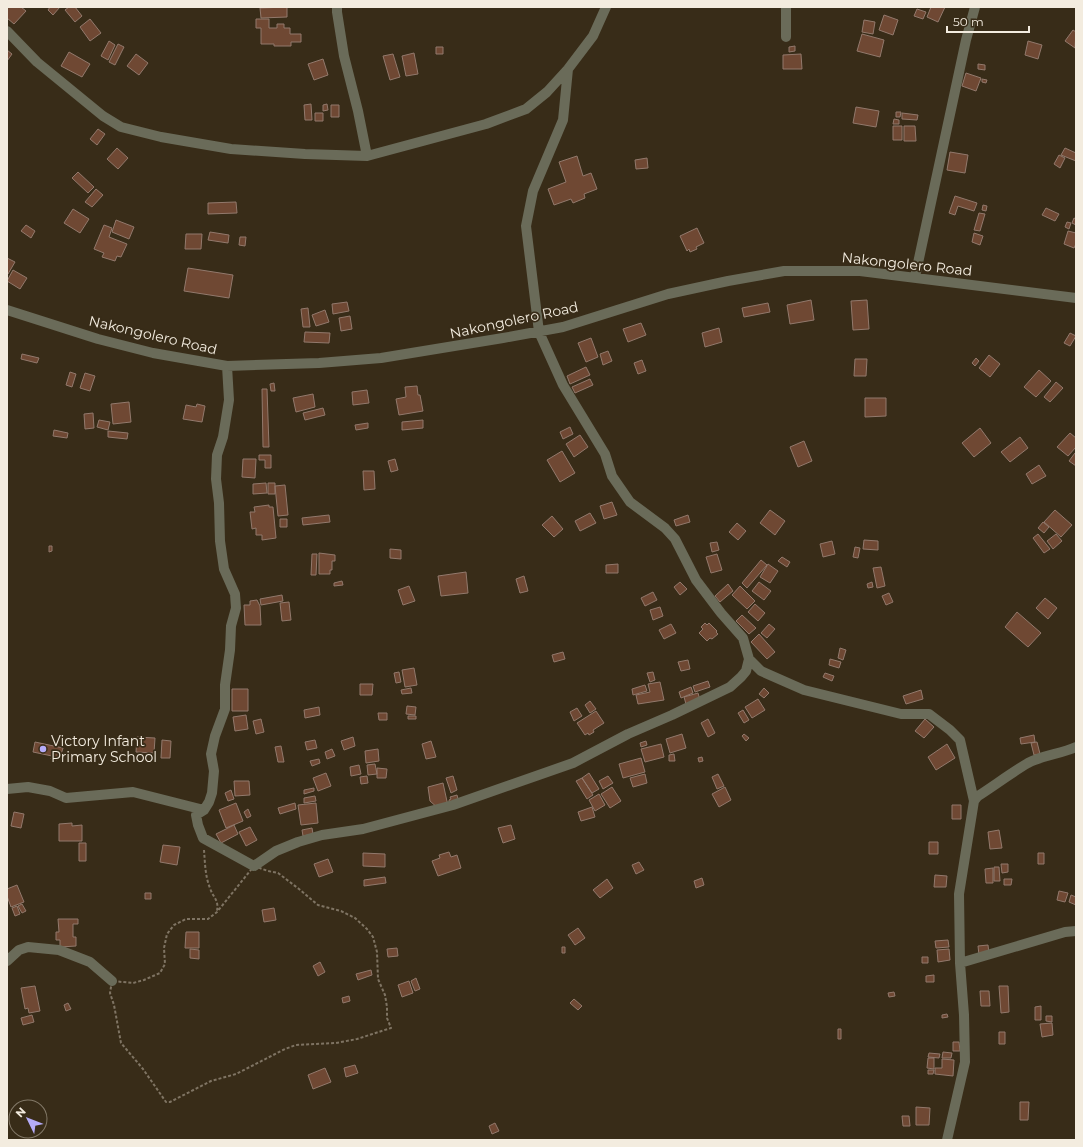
<svg xmlns="http://www.w3.org/2000/svg" width="1083" height="1147" viewBox="0 0 1083 1147" font-family="Montserrat,sans-serif">
<rect width="100%" height="100%" fill="#382c18"/>
<!-- building -->
<path fill="#6f4833" stroke="#92796c" d="M7,7h14l5,4 -12,13 -7,-6z
M50,7h10l-7,8 -5,-5z
M69,7h6l7,9 -7,6 -10,-12z
M287,7v10l-26,1 -1,-10z
M931,7h14l-7,15 -11,-5z
M917,9l9,3 -3,7 -9,-3z
M884,15l14,5 -5,15 -14,-5z
M90,19l11,14 -11,8 -10,-14z
M256,19h13v9h8v-4h7v4h6v6h11v8h-10v4h-17v-2h-13v-16h-5z
M864,20l11,2 -2,12 -11,-2z
M1073,30l3,2 -1,16 -10,-7z
M862,34l22,6 -4,17 -23,-6z
M109,41l6,4 -7,15 -7,-4z
M1028,41l14,4 -4,14 -13,-4z
M118,44l6,3 -9,18 -6,-3z
M795,46v5l-6,1v-5z
M436,47h7v7h-7z
M7,50l5,4 -5,7z
M69,52l21,12 -8,13 -21,-11z
M414,53l4,21 -12,2 -4,-20z
M136,54l12,9 -9,12 -12,-9z
M393,54l7,23 -10,3 -7,-24z
M801,54l1,15h-19v-14z
M323,59l5,16 -14,5 -6,-16z
M978,64l7,1v5l-7,-1z
M966,73l15,5 -5,13 -14,-5z
M982,79l5,1 -1,3 -4,-1z
M311,104l1,16h-7l-1,-15z
M327,104l1,6 -5,1v-6z
M331,105h8v12h-8z
M856,107l23,4 -3,16 -23,-4z
M896,112h5l-1,5h-4z
M315,113h8v8h-8z
M902,113l16,2 -1,5 -15,-1z
M894,119l5,1v4h-6z
M893,126h9v14h-9z
M904,126h11l1,15h-12z
M98,129l7,5 -8,11 -7,-6z
M117,148l11,10 -10,11 -11,-10z
M1065,148l11,5v8l-15,-6z
M950,152l18,3 -3,18 -18,-3z
M1059,155l6,3 -5,10 -6,-4z
M577,156l6,20 8,-3 6,16 -13,5 1,4 -12,5 -2,-4 -17,6 -6,-16 18,-7 -7,-20z
M647,158l1,10 -12,1 -1,-9z
M78,172l16,15 -6,6 -16,-15z
M96,189l7,6 -11,12 -7,-5z
M955,196l22,7 -3,8 -16,-5 -3,9 -6,-2z
M236,202l1,11 -29,1v-11z
M983,205l4,1 -1,5 -4,-1z
M1046,208l13,6 -4,7 -13,-6z
M73,209l16,10 -9,14 -16,-10z
M979,213l6,1 -5,17 -6,-1z
M1074,218l2,1v6l-4,-2z
M116,220l18,7 -5,12 -17,-7z
M1067,222l4,1 -2,6 -4,-2z
M26,225l9,6 -4,7 -10,-7z
M104,225l8,3 -3,9 18,7 -6,13 -4,-1 -2,5 -13,-4 2,-4 -10,-4z
M697,228l7,15 -8,4 1,2 -7,3 -1,-3 -2,2 -7,-15z
M1068,231l8,2v11l-2,4 -10,-4z
M210,232l19,3 -1,8 -20,-3z
M974,233l9,3 -3,9 -8,-3z
M186,234h16l-1,15h-16z
M240,237h6l-1,9 -6,-1z
M7,258l8,4 -7,12h-1z
M188,268l45,7 -4,23 -45,-7z
M13,270l14,8 -7,11 -13,-8z
M811,300l3,20 -24,4 -3,-19z
M867,300l2,29 -16,1 -2,-29z
M347,302l2,9 -16,3 -1,-10z
M768,303l2,9 -26,5 -2,-9z
M308,308l2,19h-7l-2,-18z
M325,310l4,12 -13,4 -4,-11z
M350,316l2,13 -11,2 -2,-13z
M641,323l5,12 -18,7 -5,-13z
M719,328l3,14 -17,5 -3,-14z
M305,332l25,1 -1,10 -25,-1z
M1070,333l6,3 -6,10 -6,-3z
M591,338l7,19 -12,5 -8,-19z
M608,351l4,10 -9,4 -3,-11z
M22,354l17,4 -2,5 -16,-4z
M989,355l11,9 -10,13 -11,-9z
M976,358l3,3 -4,5 -3,-3z
M855,359h12l-1,17h-12z
M642,360l4,11 -8,3 -4,-11z
M586,367l4,8 -20,9 -3,-8z
M1039,370l12,11 -15,16 -12,-10z
M70,372l6,2 -4,13 -6,-2z
M85,373l10,3 -5,15 -10,-3z
M590,379l3,6 -18,8 -3,-6z
M1056,382l7,6 -13,14 -6,-5z
M274,383l1,8h-4l-1,-7z
M417,386l1,9h2l3,16 -24,4 -3,-16 10,-2 -1,-10z
M262,389h5l2,58h-6z
M367,390l2,13 -16,2 -1,-13z
M313,394l2,13 -19,5 -3,-14z
M865,398h21v18l-21,1z
M129,402l2,20 -18,2 -2,-20z
M197,404l8,2 -3,16 -19,-3 3,-14 10,2z
M323,408l2,7 -20,5 -2,-7z
M93,413l1,15 -9,1 -1,-15z
M99,420l11,2 -2,8 -11,-3z
M423,420v8l-21,2v-8z
M368,423v5l-12,2 -1,-5z
M570,427l3,7 -10,5 -3,-7z
M980,428l11,15 -17,14 -12,-14z
M54,430l14,3 -1,5 -14,-2z
M108,431l20,2 -1,6 -19,-2z
M1070,433l6,5v9l-8,9 -11,-9z
M580,435l8,12 -14,10 -8,-13z
M1020,437l8,11 -18,14 -9,-10z
M804,441l8,20 -14,6 -8,-20z
M562,451l13,22 -15,9 -13,-22z
M1075,453l1,1v12l-7,-5z
M259,455h12v13h-6v-8h-6z
M243,459h13l-1,19 -13,-1z
M395,459l3,11 -7,2 -3,-11z
M1039,465l7,11 -14,8 -6,-10z
M363,471h11l1,18 -11,1z
M266,483l1,10 -14,1v-10z
M268,483h7v11h-7z
M285,485l3,30 -10,1 -3,-30z
M612,502l5,13 -13,4 -4,-13z
M269,505v2h4l3,31 -14,2v-5h-6v-7l-4,1 -2,-17h5l-1,-5z
M770,510l15,11 -10,14 -15,-12z
M1055,510l17,15 -11,12 -17,-15z
M590,513l6,10 -16,8 -5,-10z
M329,515l1,7 -27,3 -1,-7z
M688,515l2,7 -14,4 -2,-6z
M552,516l11,13 -9,8 -12,-12z
M280,519h7v8h-7z
M1043,522l6,5 -5,6 -6,-5z
M737,523l9,8 -8,9 -9,-8z
M1038,534l12,15 -6,4 -11,-15z
M1056,534l6,7 -9,8 -6,-8z
M864,540l14,1v9l-15,-1z
M832,541l3,13 -12,3 -3,-13z
M717,542l2,8 -7,2 -2,-9z
M49,546h3v5l-3,1z
M855,547l5,1 -2,10 -5,-1z
M390,549l11,1v9l-11,-1z
M319,553l16,2v6h-3v9h-2v4h-11z
M312,554h5l-1,21h-5z
M717,554l5,16 -11,3 -5,-16z
M782,557l8,5 -3,5 -9,-6z
M761,560l6,5 -20,23 -5,-5z
M618,564v9h-12v-8z
M768,564l10,7 -8,12 -10,-6z
M881,567l4,19 -8,2 -4,-20z
M466,572l2,21 -27,3 -3,-20z
M524,576l4,15 -8,2 -4,-14z
M342,581l1,4 -9,1v-3z
M680,582l7,7 -7,6 -6,-8z
M759,582l12,9 -7,9 -12,-9z
M872,582l1,5 -5,1 -1,-4z
M728,584l5,7 -13,11 -5,-6z
M409,586l6,15 -12,4 -5,-15z
M740,586l15,15 -8,8 -15,-14z
M653,592l4,8 -12,6 -4,-8z
M889,593l4,9 -7,3 -4,-9z
M282,595l1,6 -22,4 -1,-6z
M1045,598l12,10 -9,11 -12,-11z
M257,600l3,6 1,19h-16l-1,-20h6v-4z
M289,602l2,18 -9,1 -2,-18z
M755,604l10,9 -7,8 -10,-9z
M660,607l3,9 -10,4 -3,-10z
M1017,612l24,21 -13,14 -23,-20z
M742,615l14,13 -7,6 -13,-13z
M705,623l2,2 2,-2 8,8 -1,1 2,2 -6,5 -2,-1 -3,3 -8,-8 4,-4 -2,-2z
M671,624l5,9 -12,6 -5,-9z
M769,624l6,5 -8,9 -6,-5z
M759,634l16,18 -8,7 -16,-17z
M840,648l6,2 -3,10 -5,-2z
M563,652l2,7 -11,3 -2,-7z
M830,659l11,3 -2,6 -10,-3z
M688,660l2,9 -9,2 -3,-9z
M414,668l3,17 -12,2 -3,-17z
M399,672l2,10 -5,1 -2,-10z
M653,672l2,8 -5,2 -3,-9z
M825,673l9,3 -2,5 -9,-4z
M708,681l2,6 -15,5 -2,-6z
M660,682l4,18 -26,4 -2,-9 14,-3 -2,-8z
M360,684h13l-1,11h-12z
M645,685l2,6 -14,4 -1,-6z
M691,687l2,6 -12,5 -2,-6z
M411,688l1,5 -10,1 -1,-4z
M764,688l5,5 -5,5 -5,-4z
M232,689h16v22h-16z
M921,690l2,9 -17,5 -3,-8z
M698,693l2,7 -14,4 -2,-7z
M758,699l7,11 -13,8 -7,-11z
M590,701l6,8 -6,4 -5,-8z
M407,706l9,1 -1,8 -9,-1z
M319,707l1,8 -15,3 -1,-8z
M577,708l5,8 -8,5 -4,-9z
M743,710l6,10 -5,3 -6,-10z
M596,711l8,12 -11,7 1,2 -5,3 -1,-2 -3,2 -8,-12z
M378,713h9v7h-8z
M246,715l2,14 -13,2 -2,-14z
M408,716h8v3h-8z
M261,719l3,13 -8,2 -3,-13z
M708,719l7,14 -7,4 -7,-14z
M925,719l9,8 -10,11 -9,-7z
M682,734l4,14 -16,5 -4,-14z
M744,734l5,4 -3,3 -4,-5z
M1034,735l1,7 -14,2 -1,-6z
M137,737l18,1 -1,15 -18,-1z
M353,737l2,9 -11,4 -3,-9z
M162,740l9,1 -1,17h-9z
M315,740l2,8 -10,2 -2,-8z
M431,741l5,16 -10,2 -4,-15z
M646,741l1,4 -6,2 -1,-4z
M35,742l28,6 -3,10 -3,-1v3l-6,-1 1,-3 -19,-4z
M1037,742l3,12 -6,1 -3,-12z
M661,744l3,13 -19,5 -4,-13z
M947,744l8,14 -19,12 -8,-13z
M281,746l3,16h-6l-3,-15z
M332,749l3,7 -8,3 -2,-7z
M378,749l1,12 -13,2 -1,-12z
M674,754l1,7h-6v-6z
M702,757l1,4 -4,1 -1,-4z
M641,758l4,14 -22,6 -4,-14z
M319,759l1,4 -8,3 -2,-5z
M375,764l2,10 -9,1 -1,-10z
M359,765l2,9 -10,2 -1,-9z
M377,768l10,1 -1,9h-9z
M326,773l5,13 -13,5 -5,-13z
M589,773l10,16 -7,4 -10,-15z
M645,774l2,9 -14,4 -3,-9z
M718,774l6,12 -7,3 -5,-12z
M367,776l1,7 -7,1 -1,-7z
M453,776l4,14 -6,3 -5,-15z
M608,776l5,7 -10,6 -4,-8z
M582,778l11,17 -6,4 -11,-18z
M234,781h15l1,14 -15,1z
M443,783l5,23 -9,3 -9,-8 -2,-14z
M612,787l9,14 -11,7 -9,-14z
M725,787l6,13 -12,7 -7,-13z
M314,788v3l-10,3v-4z
M231,790l3,9 -6,2 -3,-8z
M599,794l6,11 -10,6 -6,-11z
M457,795l2,8 -9,2 -1,-5 2,-1 -1,-2z
M315,796l1,5 -12,2v-5z
M236,803l7,18 -17,7 -7,-18z
M295,803l1,6 -16,5 -2,-6z
M316,803l2,20 -17,2 -3,-20z
M952,805h9v14h-9z
M592,807l3,10 -14,4 -3,-9z
M248,809l3,7 -4,2 -3,-6z
M14,812l10,2 -3,14 -10,-2z
M72,823v3l10,-1v16h-23v-17z
M234,825l4,9 -17,9 -5,-9z
M511,825l4,14 -12,4 -5,-15z
M250,827l7,13 -11,6 -7,-14z
M312,828l1,6 -10,2 -1,-6z
M999,830l3,18 -12,1 -2,-17z
M929,842h9v12h-9z
M79,843h7v18h-7z
M163,845l17,2 -3,18 -17,-3z
M449,852l2,5 6,-2 4,13 -23,8 -6,-15 8,-3 -1,-3z
M363,853l22,1v13l-22,-1z
M1038,853h6v11h-6z
M328,859l5,13 -14,5 -5,-13z
M639,862l5,8 -8,4 -4,-9z
M1001,864h7v8l-6,1z
M994,867h5l1,14h-6z
M993,868v15h-7l-1,-14z
M935,875l12,1 -1,11h-12z
M385,877l1,6 -22,3v-6z
M702,878l2,7 -8,3 -2,-7z
M607,879l6,9 -13,10 -7,-8z
M1004,879h8l-1,6h-7z
M17,885l7,17 -13,5 -4,-11v-7z
M1059,891l9,2 -3,9 -8,-2z
M145,893h6v6h-6z
M1071,895l5,2v8l-7,-3z
M22,904l4,7 -4,2 -4,-7z
M17,906l3,8 -5,2 -3,-8z
M274,908l2,12 -12,2 -2,-12z
M58,919h20v5h-5v13h3v9l-16,1v-7h-4v-8h3z
M578,928l7,10 -10,7 -7,-10z
M186,932h13v16h-14z
M948,940l1,7 -13,1 -1,-7z
M988,945l1,9 -10,1 -1,-9z
M562,947h3v6h-3z
M397,948l1,8 -10,1 -1,-8z
M190,949l9,1v9l-9,-1z
M949,949l1,11 -12,2 -1,-12z
M922,957h6v6h-6z
M320,962l5,10 -7,4 -5,-10z
M371,970l1,5 -14,5 -2,-6z
M934,975v7h-8v-6z
M416,978l4,11 -5,2 -4,-10z
M409,981l4,12 -11,4 -4,-12z
M35,986l5,25 -11,2 -1,-5 -3,1 -4,-21z
M999,986h9l1,26 -8,1z
M980,991h9l1,15h-9z
M894,992l1,4 -6,1 -1,-4z
M349,996l1,5 -7,2 -1,-5z
M574,999l8,7 -4,4 -8,-7z
M68,1003l3,6 -5,2 -2,-6z
M1041,1006v14h-6v-13z
M947,1014l1,3 -6,1v-3z
M32,1015l2,7 -11,3 -2,-7z
M1046,1016h6v6l-6,-1z
M1052,1023l1,12 -11,2 -2,-13z
M838,1029h3v10h-3z
M999,1032h6v12h-6z
M953,1042h6l1,9h-7z
M943,1052l9,1 -1,5h-9z
M929,1053l11,1 -1,4 -11,-1z
M928,1058h6v11l-7,-1z
M942,1059l12,1 -1,16 -18,-2v-6h7z
M355,1065l3,8 -12,4 -2,-9z
M325,1068l6,14 -18,7 -5,-14z
M928,1070h6l-1,4h-5z
M1020,1102h9l-1,18h-8z
M916,1107l14,1 -1,17h-13z
M902,1116h7l1,10h-7z
M495,1123l4,8 -7,3 -3,-8z"/>
<g fill="none" stroke-linecap="round" stroke-linejoin="round">
<!-- path -->
<path stroke="#7f7463" stroke-width="2" stroke-dasharray="3 2" stroke-linecap="butt" d="M204,850c1,12 1,26 6,38 3,10 9,11 7,23
M254,866l14,5 10,2 21,16 19,16 23,6 14,7 12,11 6,8 4,15 1,27 7,16 2,12v11l4,10 -34,11 -21,4 -40,2 -11,4 -49,25 -25,7 -41,21h-4l-23,-33 -22,-26 -7,-38 -4,-12 2,-12 21,2 11,-3 16,-7 5,-9 -1,-16 3,-14 7,-9 12,-6h22l9,-7z"/>
<!-- minor -->
<path stroke="#6a6b59" stroke-width="10" d="M337,7v5l7,44 14,55 9,45
M786,7v30
M7,31l30,31 66,54 18,11 40,10 70,12 74,5 62,2 119,-32 40,-15 21,-17 21,-23 25,-33 13,-29
M915,277l51,-237 9,-33
M7,310l91,29 55,14 74,13 92,-3 62,-5 122,-20 60,-11 105,-33 60,-13 56,-10h76l216,27
M227,366l2,34 -6,37 -6,18 -1,24 3,24 1,38 4,28 11,25 1,14 -5,18 -1,24 -5,35v24l-10,27 -4,18 3,17 -2,22 -3,9 -5,8 -8,5 2,10 5,13 51,28 22,-15 22,-9 24,-7 41,-6 90,-24 120,-42 55,-29 44,-19 58,-28 11,-10 5,-6 3,-12 -6,-21 -22,-25 -25,-33 -21,-41 -10,-11 -35,-26 -18,-26 -7,-22 -42,-69 -24,-53 -13,-106 7,-35 30,-71 5,-51
M749,659l12,12 43,19 97,24h28l21,16 10,10 14,61
M7,789l21,-2 22,4 16,7 67,-6 71,18
M7,961l12,-11 9,-3 31,3 31,12 22,19
M960,963l105,-31 11,-1
M947,1140l18,-78 -1,-47 -4,-52 -1,-69 15,-93 4,-5c17,-11 33,-23 50,-33 15,-8 33,-9 48,-16"/>
</g>
<!-- markers -->
<circle fill="#b5acf8" stroke="#382c18" stroke-width="1.5" cx="43" cy="749" r="4"/>
<g text-anchor="middle" stroke-width="3.5" stroke-linejoin="round" paint-order="stroke">
<!-- street labels -->
<g font-size="14" fill="#f3ecdf" stroke="#382c18">
<text transform="translate(907 264) rotate(6)" y="5">Nakongolero Road</text>
<text transform="translate(514 320) rotate(-12)" y="5">Nakongolero Road</text>
<text transform="translate(153 335) rotate(13)" y="5">Nakongolero Road</text>
</g>
<!-- poi labels -->
<g font-size="14" fill="#f3ecdf" stroke="#382c18" text-anchor="start">
<text x="51" y="746">Victory Infant<tspan x="51" dy="16">Primary School</tspan></text>
</g>
</g>
<!-- border -->
<rect width="1083" height="1147" fill="none" stroke="#f3ecdf" stroke-width="16"/>
<!-- north arrow -->
<g transform="translate(28 1119) rotate(313)"><circle r="19" fill="#382c18" stroke="#837968"/>
<path d="M0-3L7 15L0 10L-7 15Z" fill="#b5acf8"/>
<text y="-6" font-size="11" font-weight="bold" text-anchor="middle" fill="#f3ecdf">N</text>
</g>
<!-- scale -->
<path d="M947 26v6h82v-6" fill="none" stroke="#f3ecdf" stroke-width="2"/>
<text x="953" y="26" font-size="12" fill="#f3ecdf" stroke="#382c18" stroke-width="3" paint-order="stroke">50 m</text>
</svg>
